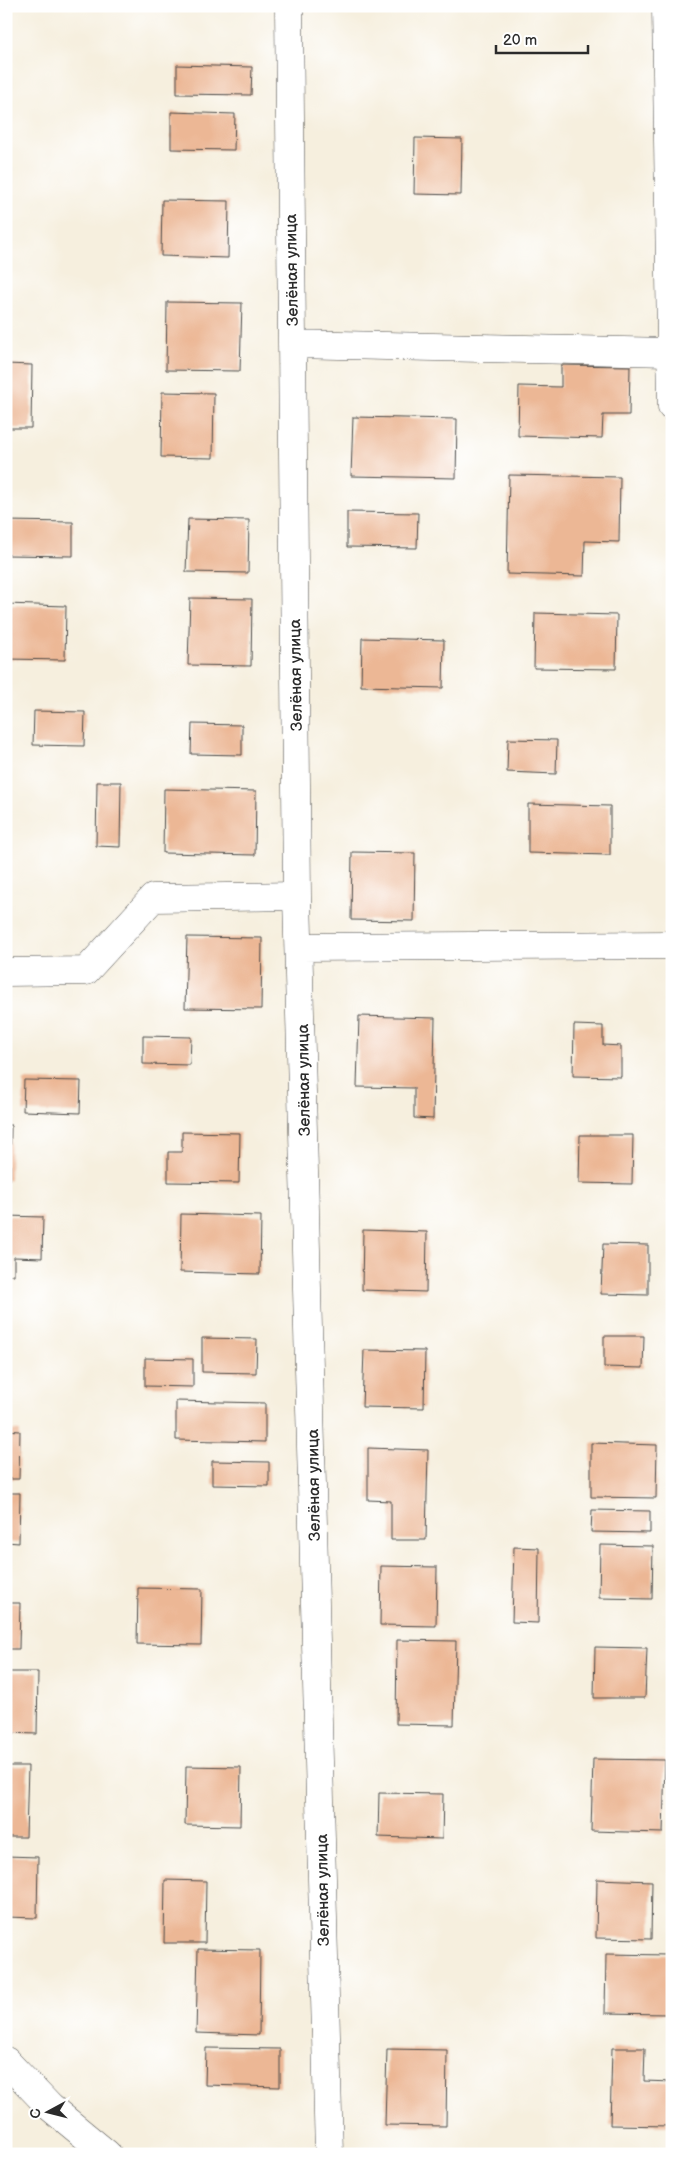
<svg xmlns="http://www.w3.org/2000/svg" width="678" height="2160" viewBox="0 0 678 2160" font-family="'Balsamiq Sans',sans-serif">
<rect width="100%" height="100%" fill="#fff"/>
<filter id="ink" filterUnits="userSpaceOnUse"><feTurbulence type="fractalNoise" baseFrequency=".02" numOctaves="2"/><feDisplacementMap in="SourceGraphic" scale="10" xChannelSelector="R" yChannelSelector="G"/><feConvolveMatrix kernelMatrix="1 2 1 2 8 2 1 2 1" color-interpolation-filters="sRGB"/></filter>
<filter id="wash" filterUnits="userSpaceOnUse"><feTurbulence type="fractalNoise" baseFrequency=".0096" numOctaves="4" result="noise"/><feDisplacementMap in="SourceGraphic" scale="20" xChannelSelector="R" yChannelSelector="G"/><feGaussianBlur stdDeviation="1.12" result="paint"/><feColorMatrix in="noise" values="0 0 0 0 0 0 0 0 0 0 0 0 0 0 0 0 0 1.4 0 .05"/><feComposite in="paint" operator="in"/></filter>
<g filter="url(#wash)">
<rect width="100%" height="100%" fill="#f6efde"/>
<g id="blocks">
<!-- building -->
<path fill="#ecb795" d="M177,65l75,2 -1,28 -74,-1z
M171,112l64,2 -1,36 -63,-1z
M415,138l47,1 -1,56 -47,-1z
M162,200l67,1 -1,57 -67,-2z
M167,302l75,1 -2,68 -74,-1z
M6,364l26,1 -1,63h-25z
M561,365l69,1 -1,49h-26l-1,23 -84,-2 1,-50 42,1z
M162,392l52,1 -1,65 -52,-1z
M353,417l104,2 -1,59 -105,-2z
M509,475l111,2 -1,65 -34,-1 -1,35 -77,-2z
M347,512l71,1 -1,35 -70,-1z
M188,519l61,1 -1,53 -62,-1z
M6,521l67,1v34l-67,-1z
M190,598l62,1 -1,67 -63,-1z
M6,604l60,2 -1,54 -59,-1z
M535,613l82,2 -1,54 -82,-1z
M362,638l82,2 -1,48 -82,-2z
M34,711l51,1 -1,34 -51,-1z
M192,724l50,1v30l-51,-1z
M508,739l49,1 -1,34 -49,-2z
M97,782h24l-1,65 -24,-1z
M164,789l92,2 -1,64 -92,-2z
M528,804l82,2v49l-82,-2z
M352,852l63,1 -1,68 -63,-1z
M187,937l75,1 -1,71 -76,-1z
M359,1016l76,2 -2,101 -19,-1v-30l-57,-1z
M574,1025l29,1v19l18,1v31l-48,-1z
M143,1036l48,1 -1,28 -47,-1z
M24,1080l57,1 -1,32 -57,-2z
M6,1125h5l-1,55h-4z
M182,1132l58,1 -1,50 -71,-1v-30h14z
M580,1135h53l-1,49 -53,-1z
M181,1214l80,2 -1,58 -80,-2z
M6,1216l37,1 -1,41 -28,-1v18h-8z
M363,1230l64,2 -1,60 -64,-2z
M603,1244l45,1v50l-47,-1z
M604,1336h40l-1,32 -39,-1z
M202,1338l55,1 -1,34 -54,-1z
M364,1350l61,1 -1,57 -62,-1z
M145,1358l48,1v28l-48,-1z
M176,1401l89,2v39l-89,-2z
M6,1430l14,1 -1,48h-13z
M591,1443l66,2 -1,53 -65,-1z
M368,1448l60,2 -2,90h-35v-39l-23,-1z
M212,1461l57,1v24l-57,-1z
M6,1493h14l-1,50 -13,-1z
M592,1510l58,1v22l-59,-1z
M600,1545l53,1 -1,53 -53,-1z
M514,1547l25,1 -1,75 -26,-1z
M381,1566l56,1 -1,59 -56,-1z
M138,1588l64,1 -1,56 -64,-1z
M6,1603h14l-1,46h-13z
M397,1640l59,1 -2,84 -58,-1z
M595,1647l52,1 -2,50h-51z
M6,1672h32l-1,62 -31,-1z
M593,1759l72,1 -2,73 -72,-2z
M6,1766h22l-2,71h-20z
M186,1766l55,1 -1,59 -55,-1z
M379,1793l64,1 -1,45 -64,-2z
M6,1856l32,1 -1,61 -31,-1z
M597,1879l55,2 -1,58 -55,-1z
M165,1880l41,1 -1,62h-41z
M198,1949l62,1 -1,85 -63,-2z
M606,1954l62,1 -1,59 -62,-1z
M206,2048l74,1v38l-75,-2z
M612,2048h33l-1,33 28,1v44l-62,-1z
M387,2049l60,1 -1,76 -61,-1z"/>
</g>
</g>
<g filter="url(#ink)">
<use href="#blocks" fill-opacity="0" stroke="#494846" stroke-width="1"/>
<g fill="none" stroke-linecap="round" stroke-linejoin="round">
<defs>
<path id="minor" d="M289,6l8,890 32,1258
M666,6l6,401
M292,344l379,8
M300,947l372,-2
M6,972l80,-1 67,-73 144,-2
M6,2061l44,46 57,47"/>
</defs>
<!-- minor casing -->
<use href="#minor" stroke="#494846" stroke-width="29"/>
<!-- minor -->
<use href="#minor" stroke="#fff" stroke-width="28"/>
</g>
</g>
<g text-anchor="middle" stroke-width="4" stroke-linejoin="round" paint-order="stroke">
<!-- street labels -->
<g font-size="16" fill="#2b2b2b" stroke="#fff">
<text transform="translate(291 270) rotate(-91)" y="6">Зелёная улица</text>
<text transform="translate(295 675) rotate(-91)" y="6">Зелёная улица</text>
<text transform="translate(303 1080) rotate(-91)" y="6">Зелёная улица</text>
<text transform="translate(313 1485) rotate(-91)" y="6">Зелёная улица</text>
<text transform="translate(322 1890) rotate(-91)" y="6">Зелёная улица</text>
</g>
</g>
<!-- margin -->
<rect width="678" height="2160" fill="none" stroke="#fff" stroke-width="25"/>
<!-- north arrow -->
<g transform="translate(48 2112) rotate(263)" stroke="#ffffff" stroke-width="4" paint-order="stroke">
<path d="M0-4L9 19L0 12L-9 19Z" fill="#2b2b2b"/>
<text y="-8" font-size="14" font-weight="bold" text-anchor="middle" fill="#2b2b2b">С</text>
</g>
<!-- scale -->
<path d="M496 45v8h92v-8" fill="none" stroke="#2b2b2b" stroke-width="2.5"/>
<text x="503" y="45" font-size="15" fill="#2b2b2b" stroke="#ffffff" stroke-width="4" paint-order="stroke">20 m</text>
</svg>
